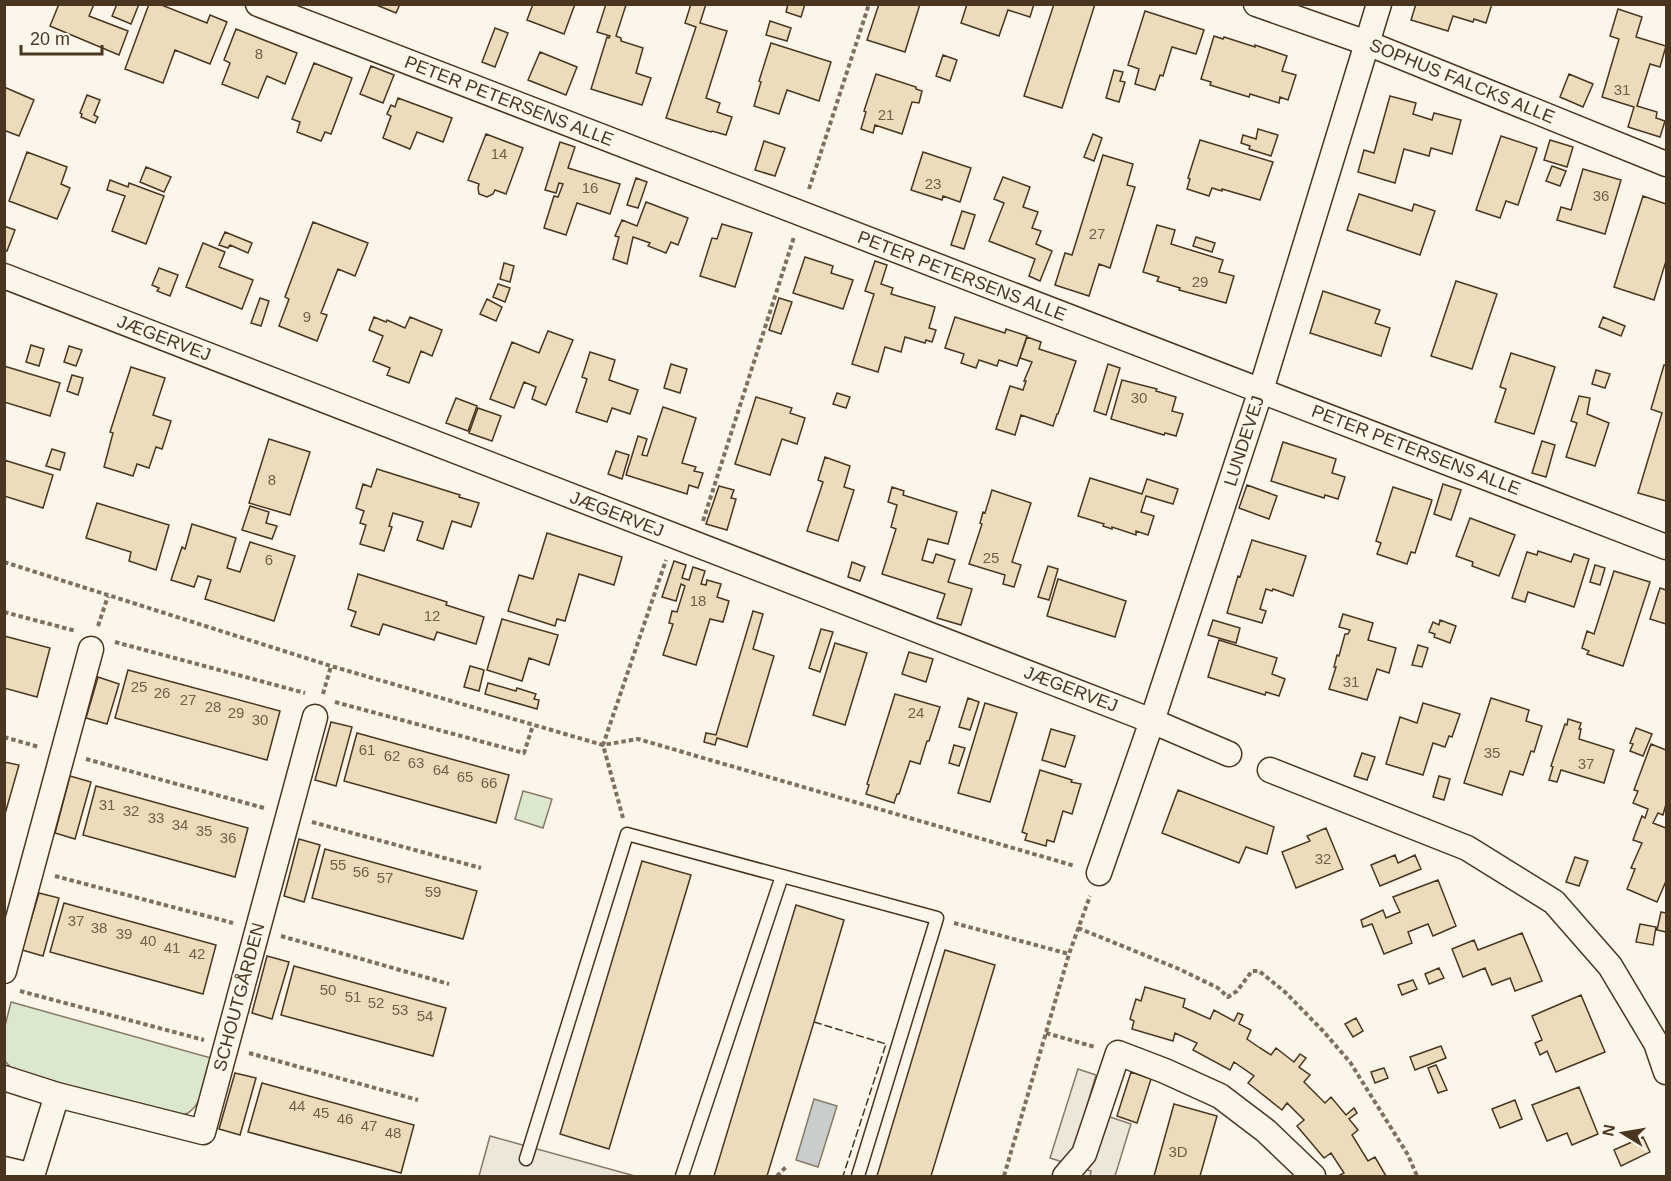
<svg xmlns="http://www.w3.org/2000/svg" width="1671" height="1181" viewBox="0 0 1671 1181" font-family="Arial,sans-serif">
<rect width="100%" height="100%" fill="#fbf6e9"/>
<!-- green -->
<path fill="#dce7d0" stroke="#887966" stroke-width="1.5" d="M523,791l29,8 -9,29 -28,-9z
M11,1002l200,56c-4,16 -7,45 -23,55 -4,2 -11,2 -15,3l-160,-46 -8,-9v-35z"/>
<!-- parking -->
<path fill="#ede7d9" stroke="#887966" stroke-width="1.5" d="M1078,1069l18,6 -10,34 45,15 -16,52h-25l1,-5 -41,-13z
M490,1136l145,40h-156z"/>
<!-- water -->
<path fill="#c9cecd" stroke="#887966" stroke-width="1.5" d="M814,1099l23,7 -19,61 -22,-7z"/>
<!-- building -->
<path fill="#ecdcbc" stroke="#4a3520" stroke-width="1.5" d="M59,4h35l-5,12 39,15 -9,24 -69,-29z
M117,4h22l-8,20 -19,-8z
M149,4h10l48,19 3,-8 17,7 -17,42 -35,-14 -12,33 -38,-14z
M374,4h26l-4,9z
M533,4h42l-11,30 -37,-14z
M606,4l20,1 -10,31 5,2v3l22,7 -7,25 15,5 -9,27 -51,-16 16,-52 2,1 1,-2 -13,-4z
M691,4h15l-6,19 27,8 -21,67 14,5 -3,9 15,5 -6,18 -14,-4 -1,1 -45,-14 30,-91 -11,-4z
M788,4h17l-4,13 -15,-5z
M879,4h41l-15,48 -38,-12z
M967,4h67l-4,13 -22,-7 -9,26 -38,-13z
M1054,4h41l-33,104 -38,-12z
M1416,4h76l-6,19 -12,-4 -1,3 -20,-6 -5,15 -37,-11z
M1618,9l24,8 -6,20 30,9 -6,21 -10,-3 -13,42 20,6 -1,6 9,3 -5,16 -32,-10 6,-20 -32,-10 17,-58 -9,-3z
M1145,11l59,19 -8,24 -24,-7 -9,29 -3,-1 -5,15 -20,-6 4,-15 -11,-4z
M770,21l21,7 -4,13 -21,-6z
M495,28l13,5 -13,34 -13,-5z
M236,29l61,24 -12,31 -18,-8 -9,22 -36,-14 8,-21 -6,-3z
M1214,36l9,3 1,-2 31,10v-2l32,11 -5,15 14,4 -8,25 -8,-3 -1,6 -29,-9 -1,3 -39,-12 1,-3 -10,-3z
M771,43l60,19 -12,39 -32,-11 -8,24 -25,-8 7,-24 -2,-1z
M540,52l37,15 -11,28 -38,-15z
M943,55l14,5 -7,21 -14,-5z
M314,63l38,15 -21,56 -6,-2 -4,9 -24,-9 3,-10 -8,-3z
M371,66l23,9 -11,28 -23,-9z
M1114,70l9,2 -3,9 5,1 -6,20 -13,-4z
M876,74l40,13v2l6,2 -3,12 -7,-1 -10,32 -27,-9 -2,8 -12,-4 5,-17 -2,-1z
M1569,74l24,10 -10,23 -23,-10z
M4,87l30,13 -15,36 -13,-5 -2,4z
M87,95l13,5 -6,15 4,2 -3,6 -14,-6 1,-3 -2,-1z
M1390,96l26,7 -3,11 19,6 2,-7 27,7 -9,34 -21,-6 -2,8 -25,-7 -9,34 -37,-11 6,-22 10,3z
M398,98l54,20 -9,24 -26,-10 -7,17 -27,-11 8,-22 -4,-2 4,-9 4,2z
M1258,129l20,6 -7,21 -22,-7 1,-3 -9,-3 2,-8 13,4z
M486,134l37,14 -17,46 -11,-4 -2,4 -6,3 -8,-3 -1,-6 1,-4 -11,-4z
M1093,134l9,4 -8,23 -10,-4z
M1501,136l36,12 -19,57 -12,-4 -6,17 -24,-8z
M1200,140l73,22 -13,38 -38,-11v2l-10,-3 -3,8 -22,-7 3,-10 -2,-1z
M1550,140l23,7 -6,20 -23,-7z
M764,141l21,7 -10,28 -20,-6z
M560,142l15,5 -7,21 52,16 -10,30 -33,-11 -11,32 -22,-7 10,-32 4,1 5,-13 -4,-1 -3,10 -11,-3z
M27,152l40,15 -6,17 9,4 -13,31 -48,-18z
M923,152l48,16 -11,34 -17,-6 -1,4 -31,-10z
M1103,155l30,9 -6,21 8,2 -25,81 -11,-4 -10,32 -34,-11 10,-32 7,2z
M1552,166l14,5 -6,15 -14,-5z
M146,167l25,10 -7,15 -24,-10z
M1583,169l38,11 -16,54 -48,-14 4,-13 10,3z
M1003,177l27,10 -7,20 15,5 -6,16 9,3 -5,13 16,7 -12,30 -11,-5 6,-17 -46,-18 15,-38 -10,-4z
M636,178l11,4 -9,26 -11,-3z
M110,180l18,7 1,-4 35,13 -18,48 -34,-13 13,-35 -18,-6z
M1359,194l53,17 2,-7 21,7 -15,44 -73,-25z
M1643,196l23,8v57l-12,39 -40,-13z
M646,202l42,16 -10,27 -7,-3 -5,11 -18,-7 2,-3 -17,-6 -6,27 -14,-5 6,-22 -4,-1 7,-16 15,6z
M962,211l13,4 -11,34 -13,-4z
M313,222l55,21 -13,33 -17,-7 -17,44 6,2 -10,26 -38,-15 10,-27 -4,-2z
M722,224l30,9 -17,54 -35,-11 12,-38 5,1z
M1157,225l18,5 -4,14 52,16 -4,12 15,4 -8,27 -47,-13 1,-2 -23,-7 2,-4 -16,-5z
M4,226l11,4 -8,21 -3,-1z
M225,232l27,11 -4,10 -18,-8 -2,3 -9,-3z
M1196,237l19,6 -3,9 -19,-6z
M203,243l22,9 -6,15 34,13 -11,29 -56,-22z
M805,257l28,9 -2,7 22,7 -10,29 -50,-16z
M875,261l12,4 -6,19 12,4 -2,6 44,13 -6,21 7,2 -4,12 -6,-2 -1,3 -20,-6 -4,15 -16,-5 -7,25 -26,-8 22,-70 -9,-3z
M504,263l10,3 -4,16 -10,-3z
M159,268l19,7 -8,21 -13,-5 2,-3 -7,-3z
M1456,281l41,13 -25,75 -41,-13z
M498,284l12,4 -5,14 -12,-5z
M1323,291l57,19 -5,13 15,5 -9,28 -71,-23z
M260,298l9,3 -8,25 -10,-3z
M779,298l13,4 -11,32 -12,-4z
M487,299l15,8 -6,14 -16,-7z
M374,317l12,5 1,-2 18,8 5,-11 32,13 -10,26 -11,-5 -12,32 -22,-8 3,-7 -17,-7 10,-25 -14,-6z
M955,317l50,16 1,-4 21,7 -10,30 -18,-6 -2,6 -18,-6 -3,8 -15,-5 3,-9 -19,-6z
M1603,317l22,9 -4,10 -22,-9z
M548,331l25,9 -27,65 -14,-6 4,-12 -12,-5 -10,26 -24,-9 22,-57 27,11z
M1027,337l14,5 -2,7 37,12 -18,53h-1l-4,12 -32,-11 -6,20 -19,-6 14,-43 13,4 3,-9h-2l8,-19 -12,-4z
M31,345l13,4 -5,17 -13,-4z
M69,346l13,4 -6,16 -12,-4z
M590,352l25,8 -6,20 29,10 -8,24 -18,-6 -5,14 -31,-10 11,-33 -5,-2z
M1511,353l44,14 -21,67 -39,-12 11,-33 -6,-2z
M671,364l16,5 -7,24 -16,-5z
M1108,364l12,4 -14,47 -12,-4z
M1664,365h2v136l-28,-8 24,-80 -11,-4z
M4,366l56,17 -10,33 -46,-14z
M131,367l34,11 -12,37 18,6 -9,28 -6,-2 -7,21 -12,-4 -4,12 -29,-9 9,-34 -3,-1z
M1596,370l14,4 -5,14 -13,-4z
M72,375l11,3 -5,17 -11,-4z
M1122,380l35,9 -1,2 20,6 -4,14 11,3 -7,22 -11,-3 -1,2 -53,-16z
M837,393l13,4 -4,11 -13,-4z
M1579,396l11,2 -3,16 22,9 -14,43 -29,-9 11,-34 -6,-2z
M756,397l36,11 -2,5 15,5 -8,26 -15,-5 -12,36 -35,-11z
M456,398l21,8 -9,25 -22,-8z
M663,407l33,11 -14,45 14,4 -2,4 9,2 -5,15 -9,-3 -2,9 -61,-19 12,-39 9,3 -5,16 5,1z
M478,408l23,8 -9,25 -23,-8z
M269,439l41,13 -20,63 -41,-12z
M1542,441l13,4 -9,32 -14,-4z
M1283,442l53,17 -4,14 13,4 -7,22 -13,-4 -1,3 -53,-17z
M52,449l13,4 -5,17 -14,-4z
M616,451l13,4 -7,24 -14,-5z
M825,457l25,9 -6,21 10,3 -16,51 -31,-10 16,-49 -5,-2z
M4,460l49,15 -10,33 -39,-12z
M377,469l83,26 -1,2 20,6 -8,24 -19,-6 -9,28 -26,-9 6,-18 -30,-9 -4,13 3,1 -8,24 -24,-7 6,-19 -6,-2 4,-12 -8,-3 7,-24 8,3z
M1090,478l52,16 5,-15 31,10 -5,15 -27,-8 -5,16 13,4 -6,19 -12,-4v4l-24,-8v2l-9,-3 1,-2 -26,-8z
M1443,484l18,6 -10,30 -17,-6z
M1247,485l30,11 -8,23 -30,-11z
M719,486l15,4 -3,8 5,1 -9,31 -21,-6z
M892,487l12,4 -1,4 54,17 -9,32 -20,-5 -6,21 11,3 3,-9 19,6 -7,22 24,7 -11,36 -24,-7 8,-24 -63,-20 14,-45 -5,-2 6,-22 -9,-3z
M1393,487l39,13 -17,53 -4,-1 -4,12 -30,-10 4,-11 -5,-2z
M992,490l39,13 -19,59 9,3 -7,22 -11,-3 2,-9 -36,-11 13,-40 -2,-1 3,-11 2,1z
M97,503l72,22 -13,45 -27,-9 2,-9 -45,-14z
M250,506l19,6 -3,11 11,3 -5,13 -30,-9z
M1470,518l45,17 -16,41 -27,-10 1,-4 -17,-6z
M192,524l44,14 -9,30 13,4 10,-30 45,14 -21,65 -69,-22 6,-19 -13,-4 -4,11 -23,-7 11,-33 3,2z
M547,533l75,24 -8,28 -35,-11 -14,47 -8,-2 -2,7 -47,-15 11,-36 14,4z
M1252,540l54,16 -13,40 -20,-7 -1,2 -6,-2 -6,20 6,2 -4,12 -35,-10 11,-37 2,1z
M1538,551l33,11 3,-8 15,5 -15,48 -46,-15 -3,10 -13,-4 15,-46 10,3z
M674,561l12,4 -4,13 7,2 4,-13 12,4 -4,13 5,1 1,-5 14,4 -4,13 12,4 -6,21 -13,-3 -14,46 -33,-10 10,-31 -4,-1 3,-12 5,1 8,-26 -4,-2 -5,17 -14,-4z
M852,562l13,5 -5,14 -12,-4z
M1595,565l10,3 -5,17 -10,-3z
M1048,566l10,3 -9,31 -11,-3z
M1614,571l36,11 -27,84 -36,-12 2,-3 -7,-3 5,-17 7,3z
M358,574l89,28 -1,3 38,12 -8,27 -39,-12 -3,8 -51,-16 -4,11 -28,-9 5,-14 -8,-3z
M1058,579l68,22 -11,36 -68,-21z
M1660,588l6,2v34l-16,-5z
M753,611l10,3 -10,35 21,7 -27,91 -30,-9 -2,7 -11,-3 2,-9 10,2z
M1343,614l30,9 -5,17 28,8 -7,25 -12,-4 -10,31 -38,-11 7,-22h-2l3,-12 2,1 6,-22h3l2,-4 -11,-3z
M502,619l56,16 -9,30 -20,-7 -7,23 -35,-11z
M1213,620l27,8 -4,15 -28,-8z
M1440,620l16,6 -6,17 -16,-6 1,-3 -6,-2 4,-10 6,3z
M821,629l12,3 -13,40 -11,-4z
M4,636l46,12 -13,49 -33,-9z
M1219,640l58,18 -5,16 13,5 -6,17 -13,-4 -1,3 -57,-18z
M835,643l32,10 -22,72 -32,-10z
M1418,645l10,3 -6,19 -10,-2z
M909,652l24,7 -7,23 -24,-8z
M470,666l14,4 -5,21 -15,-4z
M128,670l152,41 -13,49 -152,-42z
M98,677l21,7 -12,40 -21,-6z
M488,683l28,8 1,-3 19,6 -2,5 5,1 -2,9 -52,-15z
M895,694l45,13 -11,34h-2l-7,23 -10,-3 -11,33h-2l-3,9 -28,-9 3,-9 -2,-1z
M968,698l11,4 -9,28 -11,-3z
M1491,698l38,12 -3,11 16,5 -8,26 -3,-1 -8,24 -13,-4 -8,24 -38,-12z
M985,703l32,10 -27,89 -32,-9z
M1423,703l37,11 -8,23 -3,-1 -4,11 -12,-4 -10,32 -37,-11 14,-47 17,6z
M1568,719l13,4 -2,6h2l-2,10 35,11 -10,33 -43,-13 -4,12 -8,-2 4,-13 -2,-1 14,-42 2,1z
M331,722l21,5 -16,59 -21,-6z
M1636,728l16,6 -9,22 -13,-5 3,-7 -3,-1z
M1051,729l24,7 -10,31 -23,-7z
M357,733l152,42 -13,48 -152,-42z
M1651,744l15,6v54l-3,11 -5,-2 -5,10 13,5v53l-9,21 -30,-13 8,-20 -4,-1 11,-25 -9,-3 9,-24 3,2 3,-9 -15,-6 5,-12 -4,-1z
M954,745l11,3 -6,18 -10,-3z
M1362,753l13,4 -8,23 -13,-4z
M4,762l15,3 -14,49h-1z
M1040,770l32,10 -1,2 10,2 -9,30 -9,-3 -9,31 -7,-2 -1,6 -21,-6 2,-6 -5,-2z
M70,776l21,6 -16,57 -20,-6z
M1439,776l11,3 -6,21 -11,-3z
M96,786l152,42 -13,49 -152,-42z
M1178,790l96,37 -7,27 -21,-7 -7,16 -77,-30z
M1326,828l17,41 -47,19 -14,-36 28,-11 -3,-5z
M299,839l21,6 -16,57 -20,-6z
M325,849l152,42 -14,48 -151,-41z
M1395,855l3,8 17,-8 6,14 -41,17 -9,-21z
M1575,857l13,4 -9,25 -13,-4z
M642,861l49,14 -82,274 -49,-15z
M1438,880l18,46 -23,10 -5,-12 -20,8 4,11 -28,11 -12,-30 -9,3 -2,-7 22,-10 3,8 14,-6 -7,-15z
M39,893l20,5 -16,58 -21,-6z
M64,903l152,42 -13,49 -153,-42z
M796,905l48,15 -30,102 -47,154h-53z
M1661,912l5,1v19l-9,-2z
M1640,924l16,3 -3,18 -17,-3z
M1522,933l20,48 -27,10 -5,-13 -18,7 -7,-17 -22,9 -11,-28 22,-9 4,10z
M945,950l50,15 -64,211h-54z
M267,956l22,6 -17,57 -20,-6z
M294,966l152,42 -13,48 -152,-41z
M1439,968l5,10 -15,6 -4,-10z
M1413,980l4,9 -15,6 -4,-10z
M1145,987l40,12 -2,8 27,12 4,-9 20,11 4,-8 5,2 -4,9 12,6 -4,9 13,9 11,7 5,-7 18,14 6,-8 6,4 -7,9 11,8 -6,7 21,21 6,-6 15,18 8,-7 3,5 -8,6 9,11 -6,5 16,26 7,-4 11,19h-48l6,-3 -13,-20 -7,5 -27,-32 7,-6 -17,-17 -5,7 -34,-27 6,-7 -20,-14 -4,8 -37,-20 4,-7 -22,-10 -2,8 -41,-12 2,-8 -4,-2 6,-20 5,2z
M1581,995l24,57 -49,20 -9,-21 -7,4 -5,-12 7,-3 -10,-24z
M1356,1018l7,13 -10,6 -8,-13z
M1441,1046l5,12 -31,12 -5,-13z
M1436,1065l11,25 -9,3 -10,-25z
M1384,1068l4,10 -13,5 -4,-11z
M1131,1072l20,7 -14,44 -20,-7z
M235,1073l21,5 -16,57 -21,-6z
M262,1083l152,42 -13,48 -153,-41z
M1579,1087l19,47 -26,11 -5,-12 -20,8 -15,-36z
M1515,1100l7,19 -22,9 -8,-19z
M1174,1104l43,12 -17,60h-46z
M1643,1137l7,15 -29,14 -7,-16z"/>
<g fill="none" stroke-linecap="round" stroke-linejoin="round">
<defs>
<path id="service" d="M526,1159l101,-325 310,84 -79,258
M682,1176l100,-300"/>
<path id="minor" d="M258,4l1408,543
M1256,4l111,39 299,121
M4,276l1148,445 77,33
M1270,770l197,78 87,54 56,64 46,77 10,29
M1099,873l53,-152 109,-331 118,-386
M4,971l87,-322
M4,1078l53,17 146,37 112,-415
M32,1176l25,-81
M1065,1176l19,-22 34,-101 47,18 55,25 46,35 47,45"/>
<path id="tertiary" d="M4,1172l17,4"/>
</defs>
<!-- service casing -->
<use href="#service" stroke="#4a3520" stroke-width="15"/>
<!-- minor casing -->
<use href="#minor" stroke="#4a3520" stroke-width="27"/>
<!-- tertiary casing -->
<use href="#tertiary" stroke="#4a3520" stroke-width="33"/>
<!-- path -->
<path stroke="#7f6f5c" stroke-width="4" stroke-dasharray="4.5 3" stroke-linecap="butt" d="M809,189l60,-185
M703,521l91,-284
M4,562l327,104 272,79 35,-6 437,127
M4,612l72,19
M98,626l10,-30
M115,642l190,51
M323,694l8,-28
M335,702l189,51 9,-28
M4,737l35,10
M86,759l178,49
M623,818l-20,-73 63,-185
M312,822l169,46
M55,876l178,47
M954,923l115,31
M1078,928l101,41 39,19 10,9 9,-6 15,-20h7l26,21 38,39 27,31 58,93 9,21
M281,936l168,48
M20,991l184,49
M1046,1033l49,14
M249,1053l169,47
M777,1176l9,-9
M1004,1176l65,-222 21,-58"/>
<!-- service -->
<use href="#service" stroke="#fbf6e9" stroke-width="12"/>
<!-- minor -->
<use href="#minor" stroke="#fbf6e9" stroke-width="24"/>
<!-- tertiary -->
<use href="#tertiary" stroke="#fbf6e9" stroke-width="30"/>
<!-- fence -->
<path stroke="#4a3520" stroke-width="1.5" stroke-dasharray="8 3" stroke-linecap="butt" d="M814,1022l72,22 -43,132"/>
</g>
<g text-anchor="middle" stroke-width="4.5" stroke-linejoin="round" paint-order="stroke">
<!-- number labels -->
<g font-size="15" fill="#725f47">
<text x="259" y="59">8</text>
<text x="1622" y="95">31</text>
<text x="886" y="120">21</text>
<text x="499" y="159">14</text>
<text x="933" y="189">23</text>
<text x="590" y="193">16</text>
<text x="1601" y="201">36</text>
<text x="1097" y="239">27</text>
<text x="1200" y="287">29</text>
<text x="307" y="322">9</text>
<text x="1139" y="403">30</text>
<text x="272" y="485">8</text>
<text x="991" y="563">25</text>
<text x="269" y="565">6</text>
<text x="698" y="606">18</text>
<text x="432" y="621">12</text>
<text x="1351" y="687">31</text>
<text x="139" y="692">25</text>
<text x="162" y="698">26</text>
<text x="188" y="705">27</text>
<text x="213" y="712">28</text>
<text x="236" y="718">29</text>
<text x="916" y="718">24</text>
<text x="260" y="725">30</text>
<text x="367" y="755">61</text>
<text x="1492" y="758">35</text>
<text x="392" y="761">62</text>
<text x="416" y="768">63</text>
<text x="1586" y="769">37</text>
<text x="441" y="775">64</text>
<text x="465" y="782">65</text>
<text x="489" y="788">66</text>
<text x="107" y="810">31</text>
<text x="131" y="816">32</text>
<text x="156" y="823">33</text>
<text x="180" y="830">34</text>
<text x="204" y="836">35</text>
<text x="228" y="843">36</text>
<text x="1323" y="864">32</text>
<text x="338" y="870">55</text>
<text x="361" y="877">56</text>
<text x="385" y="883">57</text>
<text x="433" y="897">59</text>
<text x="76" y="926">37</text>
<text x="99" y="933">38</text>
<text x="124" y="939">39</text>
<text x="148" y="946">40</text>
<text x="172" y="953">41</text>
<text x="197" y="959">42</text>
<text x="328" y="995">50</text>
<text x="353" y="1002">51</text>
<text x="376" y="1008">52</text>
<text x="400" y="1015">53</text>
<text x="425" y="1021">54</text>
<text x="297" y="1111">44</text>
<text x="321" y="1118">45</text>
<text x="345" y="1124">46</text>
<text x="369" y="1131">47</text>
<text x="393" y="1138">48</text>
<text x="1178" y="1157">3D</text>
</g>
<!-- street labels -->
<g font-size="18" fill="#4a3520" stroke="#fbf6e9">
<text transform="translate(1462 81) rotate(22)" y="6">SOPHUS FALCKS ALLE</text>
<text transform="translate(509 101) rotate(21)" y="6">PETER PETERSENS ALLE</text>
<text transform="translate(962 276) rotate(21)" y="6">PETER PETERSENS ALLE</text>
<text transform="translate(164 338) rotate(21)" y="6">JÆGERVEJ</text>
<text transform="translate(1244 441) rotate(-72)" y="6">LUNDEVEJ</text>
<text transform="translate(1416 450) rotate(21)" y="6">PETER PETERSENS ALLE</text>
<text transform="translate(617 514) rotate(21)" y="6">JÆGERVEJ</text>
<text transform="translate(1071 689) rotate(21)" y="6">JÆGERVEJ</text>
<text transform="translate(239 997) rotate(-75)" y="6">SCHOUTGÅRDEN</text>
</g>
</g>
<!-- border -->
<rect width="1671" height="1181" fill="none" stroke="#4a3520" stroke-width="12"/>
<!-- north arrow -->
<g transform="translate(1623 1133) rotate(281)" stroke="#fbf6e9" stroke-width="4.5" paint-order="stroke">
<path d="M0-4.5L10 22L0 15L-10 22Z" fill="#4a3520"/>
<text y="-9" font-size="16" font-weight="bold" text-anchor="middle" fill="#4a3520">N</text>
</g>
<!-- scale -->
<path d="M21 45v9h81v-9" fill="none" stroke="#4a3520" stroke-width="3"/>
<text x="30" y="45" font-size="18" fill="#4a3520" stroke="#fbf6e9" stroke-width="4.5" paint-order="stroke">20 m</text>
</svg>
